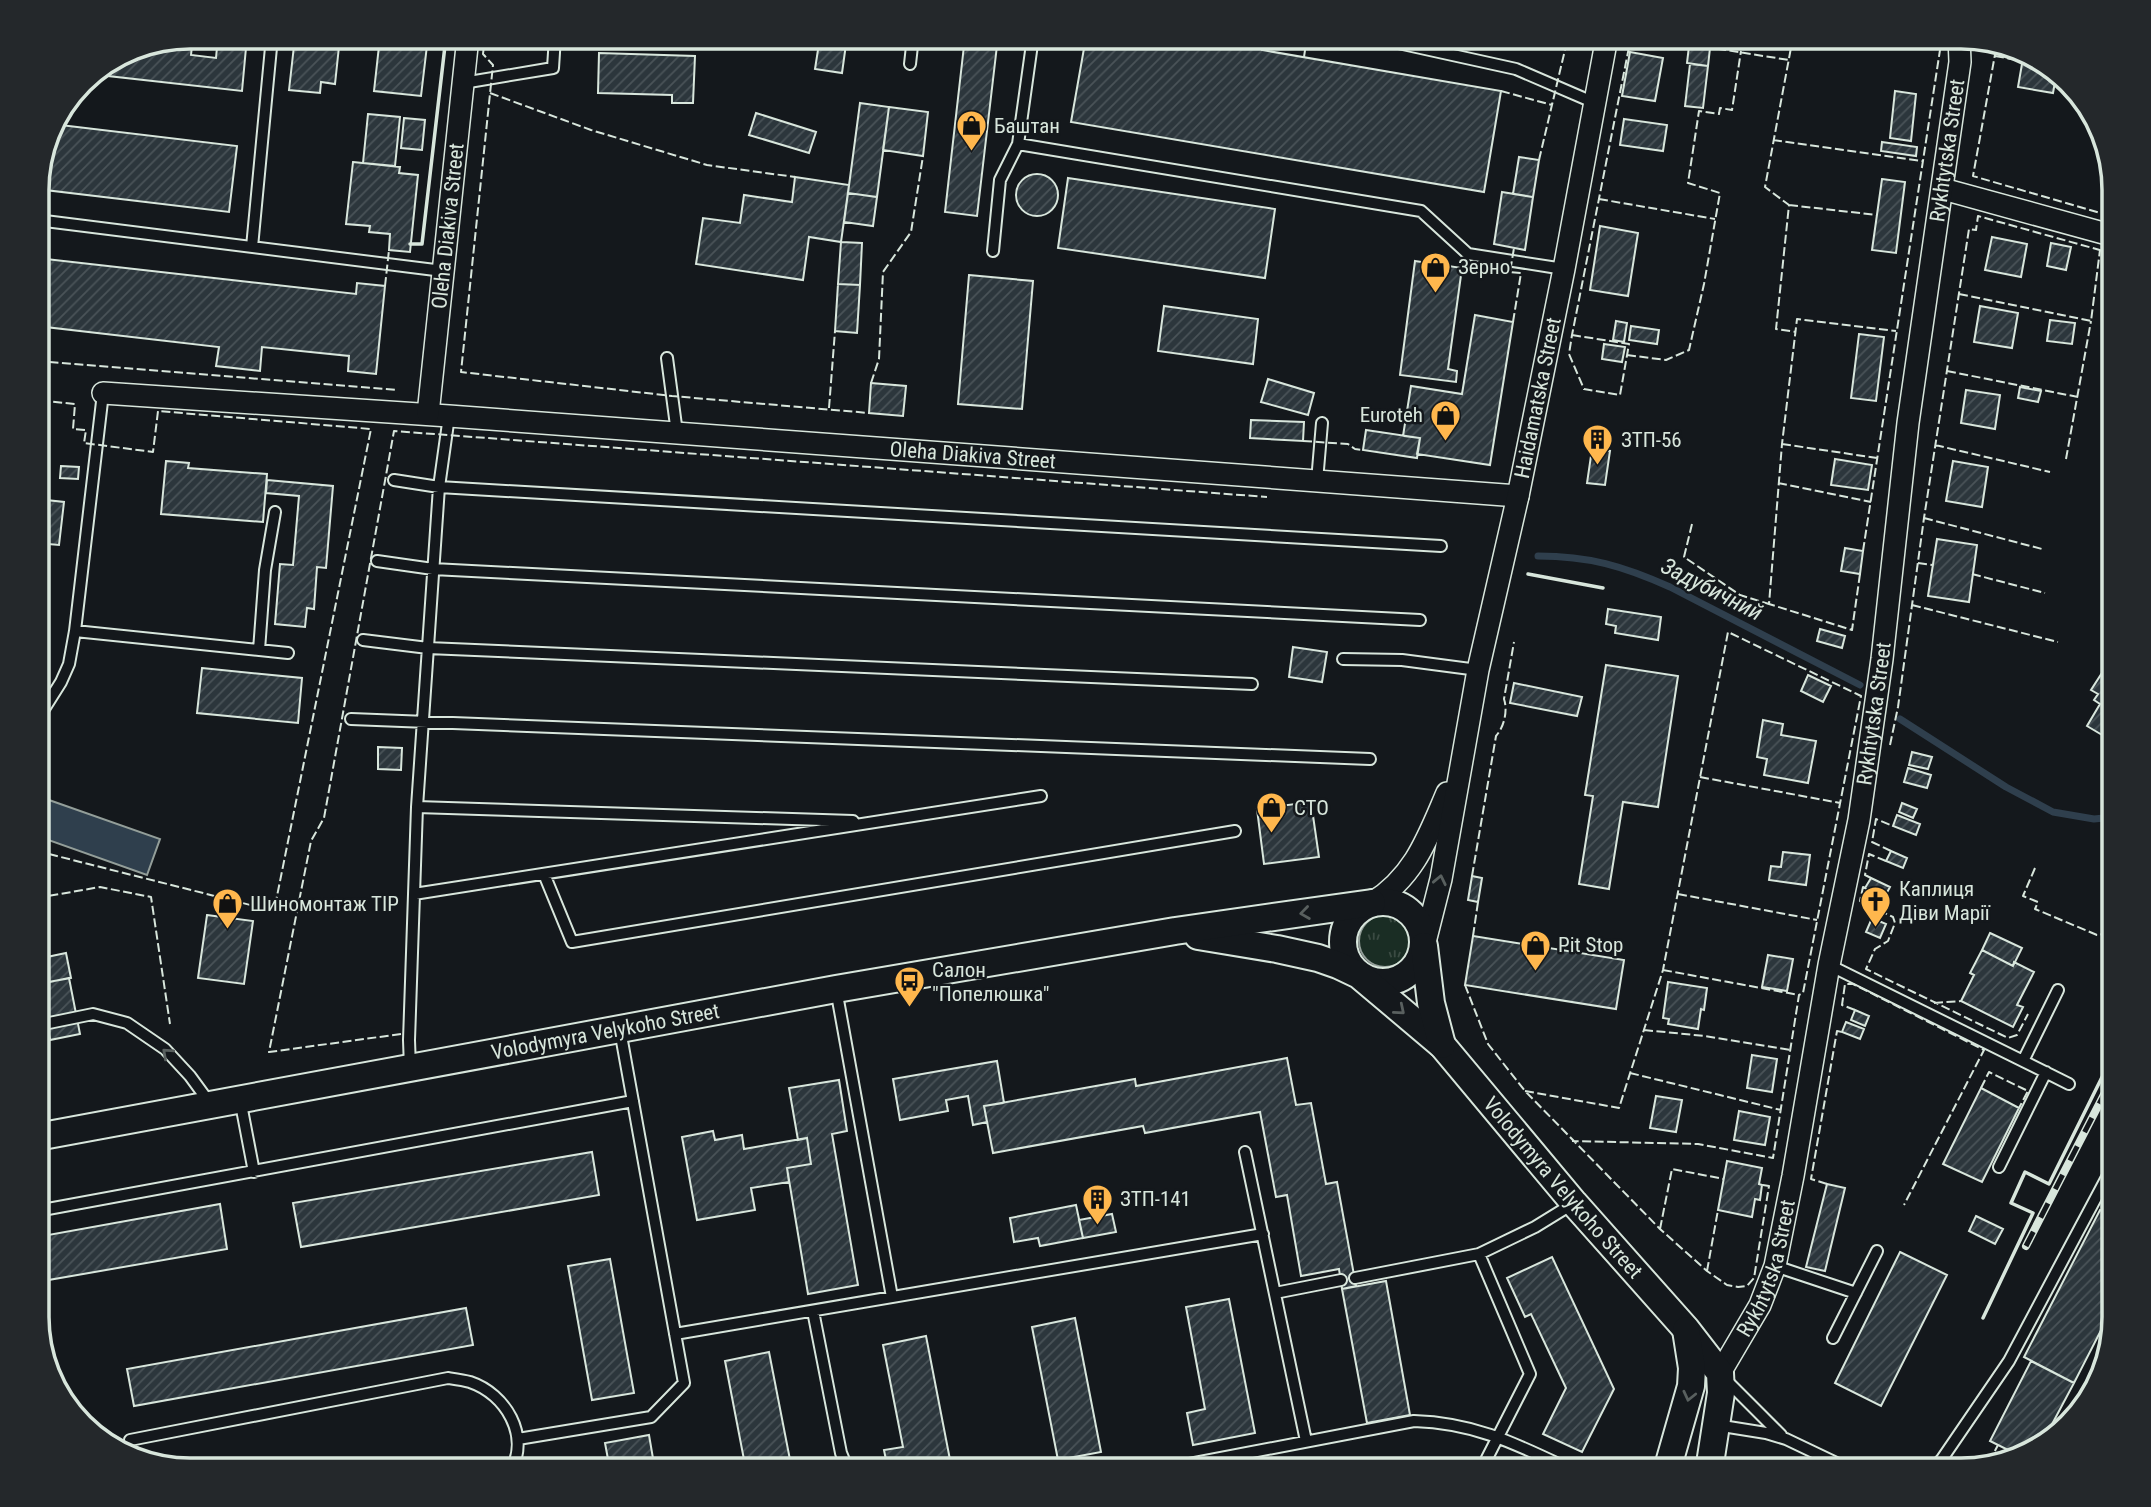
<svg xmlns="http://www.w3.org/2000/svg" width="2151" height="1507" viewBox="0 0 2151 1507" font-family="'Roboto Condensed',sans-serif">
<defs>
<pattern id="grass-tufts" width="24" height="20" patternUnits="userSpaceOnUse" patternTransform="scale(1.75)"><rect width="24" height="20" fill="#1a2d24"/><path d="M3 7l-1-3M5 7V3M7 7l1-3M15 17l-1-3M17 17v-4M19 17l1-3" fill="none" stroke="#3b4b43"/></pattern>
<pattern id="building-hatch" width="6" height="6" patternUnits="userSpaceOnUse" patternTransform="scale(1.75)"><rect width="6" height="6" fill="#2c363c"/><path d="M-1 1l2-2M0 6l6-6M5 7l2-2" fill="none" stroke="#4a5358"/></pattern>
</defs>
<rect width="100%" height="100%" fill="#14181c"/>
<!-- grass -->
<path fill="url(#grass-tufts)" stroke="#939e99" stroke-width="2" d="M1359 941a26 26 0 1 1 52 0a26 26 0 1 1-52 0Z"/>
<!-- water -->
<path fill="#2f3f4d" stroke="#939e99" stroke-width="2" d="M49,800l111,39 -13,36 -110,-39z"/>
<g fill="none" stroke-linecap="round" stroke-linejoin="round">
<!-- stream -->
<path stroke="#2f3f4d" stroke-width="7" d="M1538,556c51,0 85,10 132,31l190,98
M1900,719l106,68 47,25 41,7 20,-2"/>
</g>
<!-- building -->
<path fill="url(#building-hatch)" stroke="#d8e6dc" stroke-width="2" d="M190,37h3l-2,18 25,3 2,-21h29l-5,54 -152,-17 42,-26z
M295,37h45l-5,47 -14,-2 -1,11 -31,-3z
M380,37h48l-7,59 -47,-5z
M820,37h27l-5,36 -27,-4z
M965,37h33l-21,179 -32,-4z
M1086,37h178l-2,13 239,41 -17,101 -413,-70z
M1689,46l21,2 -2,18 -21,-3z
M1630,52l33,6 -8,43 -33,-5z
M599,53l96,3 -2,47h-21v-8l-74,-2z
M2023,58l31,10 3,3 -4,22 -35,-6z
M1690,64l18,2 -5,42 -18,-2z
M1895,91l21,3 -5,47 -21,-3z
M860,103l29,4 -12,90 -29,-4z
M889,107l39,5 -5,44 -40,-6z
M756,113l60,19 -7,21 -60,-18z
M368,114l32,3 -5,49 -32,-3z
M404,118l21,2 -3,30 -21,-2z
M1624,119l43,6 -4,26 -43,-6z
M52,124l185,22 -8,66 -192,-23v-10z
M1882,142l35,5 -1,9 -35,-5z
M1519,157l20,3 -6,37 -20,-3z
M353,162l47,5 -1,6 19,2 -8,77 -21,-2 1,-16 -21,-2 1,-6 -24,-2z
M1016 195a21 21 0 1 1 42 0a21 21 0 1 1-42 0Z
M795,177l54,8 -8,57 -32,-5 -6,43 -107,-16 7,-46 37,5 4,-28 48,7z
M1068,178l207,31 -10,69 -207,-30z
M1882,179l23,3 -9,71 -24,-3z
M1502,192l31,5 -8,53 -31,-6z
M848,193l29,4 -4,29 -29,-4z
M1600,226l38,7 -10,63 -38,-6z
M1992,237l35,7 -6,33 -36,-7z
M841,242l21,1 -2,42 -22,-1z
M2051,243l20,4 -5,23 -19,-4z
M37,258l319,36 1,-11 28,3 -9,88 -28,-3 1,-15 -87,-9 -2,24 -44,-5 3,-19 -182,-21z
M1415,261l47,7 -14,101 9,2 -1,11 -56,-7z
M969,275l64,6 -11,128 -64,-5z
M838,284l22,1 -3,48 -22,-2z
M1164,306l94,13 -5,45 -95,-13z
M1980,306l38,7 -6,35 -38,-6z
M1475,315l38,7 -23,143 -73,-11 3,-16 -17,-2 8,-50 51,8z
M2050,320l25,3 -3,21 -25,-3z
M1616,321l11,2 -3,19 -11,-2z
M1631,326l28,4 -2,14 -28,-4z
M1859,334l25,3 -8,64 -25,-3z
M1604,344l21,3 -3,15 -20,-3z
M1268,379l46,14 -6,22 -47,-13z
M871,383l35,3 -3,30 -34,-3z
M2020,387l21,4 -3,11 -20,-4z
M1966,390l34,5 -5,34 -34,-6z
M1251,420l53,2 -1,19 -53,-3z
M1366,430l54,8 -3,20 -54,-8z
M1592,449l18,2 -5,34 -18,-2z
M1835,459l37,6 -4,25 -37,-5z
M166,461l23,2 -1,5 79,6 -4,48 -102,-8z
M1953,461l35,6 -6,40 -36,-6z
M61,466l18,1 -1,12 -18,-1z
M267,480l66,6 -7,82 -9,-1 -3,42 -7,-1 -2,19 -30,-3 5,-60 13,1 6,-69 -33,-3z
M37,499l27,3 -5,43 -22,-2z
M1937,539l40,6 -8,57 -41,-6z
M1845,548l18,3 -3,23 -19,-3z
M1608,609l53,8 -3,23 -43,-7 1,-7 -10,-2z
M1820,629l25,7 -3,12 -25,-7z
M1293,647l34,5 -5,30 -33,-5z
M2109,662l5,4v76l-27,-16 13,-22 -6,-4 4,-6 -7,-4z
M1606,665l72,11 -20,131 -35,-5 -14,87 -30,-5 14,-88 -8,-1z
M202,668l100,10 -4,45 -101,-10z
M1808,675l23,11 -8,16 -22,-11z
M1514,683l68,14 -5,19 -67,-13z
M1763,720l20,4 -2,11 35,6 -8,42 -44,-8 3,-16 -10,-2z
M378,747l24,1 -1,22 -23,-1z
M1912,752l20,5 -4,12 -19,-4z
M1908,768l23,7 -4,13 -23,-6z
M1311,802l8,55 -55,7 -7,-55z
M1902,803l15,6 -4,9 -14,-6z
M1897,815l23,9 -4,11 -23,-9z
M1891,851l16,7 -4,10 -17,-7z
M1783,852l27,3 -4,30 -37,-5 2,-14 10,1z
M1472,876l10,2 -4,24 -10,-2z
M1871,878l19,9 -6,11 -19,-10z
M207,915l46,6 -9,63 -46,-6z
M1872,918l14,6 -6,14 -14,-6z
M1990,933l32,15 -9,18 -31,-16z
M1473,936l151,24 -8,49 -151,-24z
M1982,950l31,16 1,-4 20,10 -17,33 6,2 -10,20 -52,-26 13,-26 -4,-2z
M66,953l5,25 -34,6v-25z
M1768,955l25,4 -6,32 -25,-4z
M69,978l11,56 -30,6 -10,-56z
M1668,982l39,6 -3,22 -3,-1 -3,20 -30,-5 1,-5 -6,-1z
M1855,1010l14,6 -4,10 -14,-6z
M1846,1022l18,7 -4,10 -18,-7z
M1752,1055l25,4 -5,33 -25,-4z
M1287,1058l9,47 15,-2 15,81 11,-2 19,104 -14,3 -3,-20 -38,7 -14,-81 -11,2 -16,-85 -115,21 -2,-7 -150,27 -9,-47 151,-27 1,7z
M997,1061l7,42 -20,3 3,16 -14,3 -5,-29 -22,4 2,11 -48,9 -7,-41z
M839,1080l8,51 -15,3 26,151 -50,9 -21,-126 24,-4 -4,-26 -9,2 -9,-52z
M1981,1088l38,20 -37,74 -39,-18z
M1656,1096l26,4 -6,32 -26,-4z
M1739,1111l31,6 -5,28 -31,-5z
M713,1131l2,9 27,-5 2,14 63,-11 4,26 -24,4 2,14 -38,6 4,22 -58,10 -15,-83z
M592,1152l7,43 -298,52 -8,-44z
M1727,1161l35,7 -3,16 3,1 -2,15 -5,-1 -3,18 -34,-7z
M1827,1184l18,4 -20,83 -19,-4z
M220,1204l7,45 -190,33v-45z
M1076,1205l7,33 -43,8 -2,-8 -24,4 -4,-24z
M2100,1210l14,7v88l-40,78 -50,-26z
M1112,1214l4,18 -33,6 -4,-18z
M1976,1216l27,13 -8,15 -26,-13z
M1900,1252l47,23 -66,131 -46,-23z
M1552,1257l62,132 -32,63 -39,-18 23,-46 -35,-74 -6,3 -18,-39z
M610,1259l24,134 -42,7 -24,-134z
M1386,1281l24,134 -43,8 -25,-134z
M1229,1299l26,134 -62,12 -6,-32 18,-4 -19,-102z
M466,1308l7,37 -339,61 -7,-37z
M1075,1318l26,134 -43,8 -26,-133z
M926,1336l26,134h-64l-4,-20 19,-3 -20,-102z
M769,1352l23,118h-46l-21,-109z
M2031,1361l43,22 -32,60 -13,11 -9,2 -30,-15z
M649,1435l6,35h-45l-5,-27z"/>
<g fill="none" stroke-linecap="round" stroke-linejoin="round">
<defs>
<path id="service" d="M1371,37l145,32 79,34
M910,64l3,-27
M463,83l90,-15 2,-31
M1018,144l403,67 47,43 96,15
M37,220l406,51
M252,247l20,-210
M993,251l7,-71 18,-36 15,-107
M667,358l10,75
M394,480l45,7 1002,59
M1317,481l5,-58
M377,561l56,8 987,51
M75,631l213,22
M363,640l65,8 824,36
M259,650l6,-80 10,-58
M1343,659l59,1 76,10
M351,719l1019,40
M37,720l24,-38 8,-18 6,-33 28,-238
M417,807l436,14
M544,874l28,68 663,-111
M414,894l627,-98
M1829,965l194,96 35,-71
M836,989l56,308
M37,1031l7,-7 49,-10 34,9 38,26 25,27 19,26
M2023,1061l46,23
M410,1068l-1,-28 8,-233 22,-320 10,-71
M240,1099l14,73
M1245,1152l61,289
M1999,1167l47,-95
M37,1211l596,-110
M1479,1254l51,120 -49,96
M1775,1266l81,27
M1355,1278l124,-24 56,-27 39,-24
M1275,1293l66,-13
M813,1311l28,142 7,17
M675,1334l588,-100
M1833,1338l44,-87
M1726,1380l55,55
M1716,1425l50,8 20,6 65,31
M518,1439l133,-22 33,-34 -64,-353
M132,1451l-2,-11 318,-62c7,1 15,2 22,4 36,12 60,54 41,88
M1158,1470l256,-49c62,2 102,23 157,49
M1932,1470l10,-11 67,-98 105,-197"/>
<g id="minor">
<path d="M1943,189l171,47"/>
<path id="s1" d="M103,393l346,23 1069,80"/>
<path id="s2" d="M428,414l40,-377"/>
<path d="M1372,903c43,-27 56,-66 75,-110"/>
<path id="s3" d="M1424,946l17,-67 37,-209 40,-174 46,-227 43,-232"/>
<path id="s4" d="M1720,1373l40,-68 15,-39 18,-90 36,-211 30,-145 23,-161 26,-236 52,-361 -1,-25"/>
</g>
<g id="tertiary">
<circle cx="1383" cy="942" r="40"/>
<path id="s5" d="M1198,936l79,13 41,9 20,7 21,10 83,70 132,158 112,126 34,44 1,20 -12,77"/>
<path d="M1424,946l7,57 11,42"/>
<path id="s6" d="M37,1137l799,-148 339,-58 197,-28"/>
<path d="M1667,1470l24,-84 1,-18 -6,-38"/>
</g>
</defs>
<!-- service casing -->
<use href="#service" stroke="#d8e6dc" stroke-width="14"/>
<!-- minor casing -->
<use href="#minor" stroke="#d8e6dc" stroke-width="24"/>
<!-- tertiary casing -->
<use href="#tertiary" stroke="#d8e6dc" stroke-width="30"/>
<!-- service -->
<use href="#service" stroke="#14181c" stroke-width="10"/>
<!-- minor -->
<use href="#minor" stroke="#14181c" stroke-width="21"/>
<!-- tertiary -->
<use href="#tertiary" stroke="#14181c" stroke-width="26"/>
<defs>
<path id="rail" d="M2026,1246l88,-171"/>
</defs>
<!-- rail casing -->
<use href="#rail" stroke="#d8e6dc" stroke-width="8"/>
<!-- rail -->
<use href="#rail" stroke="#14181c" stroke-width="5" stroke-dasharray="16" stroke-linecap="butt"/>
<!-- fence -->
<path stroke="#d8e6dc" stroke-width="2" stroke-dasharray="9 3.5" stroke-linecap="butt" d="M485,37l-2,17 10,11 -32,307 211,24 197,17
M1643,37l146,23
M1793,37l-28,150 24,18 -13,124 20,3
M1862,37l79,12
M1996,49l-23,127 141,41
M1995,56l27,5
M1304,57l3,-20
M1501,91l51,14
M490,93l101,37 116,35 88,12
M1773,140l149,21
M1539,160l29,-123
M1599,199l116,20
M1789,205l88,10
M385,286l4,-36
M1959,294l132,27 9,-71
M1513,322l8,-49 -11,-1 4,-24
M1572,335l57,9 -9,51 -36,-6 -15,-35 3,-19 59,-298
M1627,355l39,5 23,-10 15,-66 16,-91 -32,-10 11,-72 20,3 1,-6 12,2 9,-59
M37,361l360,29
M1947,371l131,26
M871,383l8,-24 4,-87 28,-40 12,-76
M829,408l6,-77
M1303,441l45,3 7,5 8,1
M1782,444l95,14
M1935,445l115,27
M2066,459l25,-138
M1778,483l93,19
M1924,518l118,31
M1692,524l-8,33 56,38 29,9
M1863,551l79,-514
M1918,563l15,2
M1860,574l-8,56 -83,-26 13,-160 15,-125 99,12
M1972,574l73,19
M1912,605l146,37
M1890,745l8,-38 26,-189 45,-289 7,1 2,-14 136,38
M1700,777l140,26
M37,851l237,60 97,-482 -213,-18 -5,41 -69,-9 2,-13 -13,-1 2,-25 -38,-4
M1891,851l-19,-9 4,-23 17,7
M2035,868l-12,28 15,6 -3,7 62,26 12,-2 5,2
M1472,876l24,-140c8,-9 12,-25 8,-37l10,-57
M1871,878l-6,-3 4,-21 17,7
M1865,888l-2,-1 -3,14 33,16 2,6 -7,18 -13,8 -9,20 142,69 9,-3 11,-21
M1678,894l139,26
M37,898l63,-11 51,10 19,127
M1473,936l5,-34
M1663,970l136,25
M1465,985l23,59 37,47 135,138 47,42 20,14 11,2 9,-1 7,-8 15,-92 -7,-1
M1934,1003l27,-2
M1855,1010l-13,-5 3,-21h8l131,66 -80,155
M1644,1030l61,6 86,14
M401,1034l-132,18 42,-211 13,-23 70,-387 873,66
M1630,1073l151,37
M1981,1088l8,-16 39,19 -9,17
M1525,1091l94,17 44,-138 65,-338 133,64 -58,297 -4,2 -26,163 -75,-14 -126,-3
M1827,1184l-16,-5 26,-148 5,1
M1660,1229l12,-60 52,10
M1707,1271l11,-61
M1989,1462l9,-17"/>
<!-- wall -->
<path stroke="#d8e6dc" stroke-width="3.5" d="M410,244h12l24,-207
M1528,574l75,14
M1983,1318l50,-105 -22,-10 14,-31 24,12 65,-131"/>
</g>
<!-- one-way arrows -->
<defs><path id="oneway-chevron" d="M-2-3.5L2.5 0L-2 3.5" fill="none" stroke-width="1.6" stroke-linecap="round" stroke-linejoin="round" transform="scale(1.75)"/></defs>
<g stroke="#59605f">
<use href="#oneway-chevron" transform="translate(1440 880) rotate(-78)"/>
<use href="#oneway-chevron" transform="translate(1305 913) rotate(172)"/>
<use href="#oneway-chevron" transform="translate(1400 1010) rotate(40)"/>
<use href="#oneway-chevron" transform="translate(167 1053) rotate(-138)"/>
<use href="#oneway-chevron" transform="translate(1689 1396) rotate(103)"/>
</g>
<!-- icons -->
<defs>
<symbol id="shop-pin" viewBox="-11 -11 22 30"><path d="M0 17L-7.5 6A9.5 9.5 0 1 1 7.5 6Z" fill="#ffb74d" stroke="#14181c"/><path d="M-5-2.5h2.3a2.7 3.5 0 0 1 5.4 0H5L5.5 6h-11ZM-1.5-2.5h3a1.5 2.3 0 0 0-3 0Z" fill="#111"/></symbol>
<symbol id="building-pin" viewBox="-11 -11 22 30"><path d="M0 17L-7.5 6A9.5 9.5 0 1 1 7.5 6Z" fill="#ffb74d" stroke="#14181c"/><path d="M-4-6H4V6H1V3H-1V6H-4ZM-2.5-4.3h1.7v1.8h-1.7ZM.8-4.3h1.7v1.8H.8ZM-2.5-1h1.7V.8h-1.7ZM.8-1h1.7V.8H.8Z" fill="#111"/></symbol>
<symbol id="church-pin" viewBox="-11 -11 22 30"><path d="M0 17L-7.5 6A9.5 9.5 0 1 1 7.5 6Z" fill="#ffb74d" stroke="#14181c"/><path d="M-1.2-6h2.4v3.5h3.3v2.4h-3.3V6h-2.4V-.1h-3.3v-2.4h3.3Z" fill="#111"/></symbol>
<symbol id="bus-pin" viewBox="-11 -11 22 30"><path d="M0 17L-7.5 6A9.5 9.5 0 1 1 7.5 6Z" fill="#ffb74d" stroke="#14181c"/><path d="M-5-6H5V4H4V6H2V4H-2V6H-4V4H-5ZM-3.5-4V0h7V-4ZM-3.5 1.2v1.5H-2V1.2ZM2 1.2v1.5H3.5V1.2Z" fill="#111"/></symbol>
</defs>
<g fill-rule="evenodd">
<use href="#shop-pin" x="954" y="108" width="35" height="47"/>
<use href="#shop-pin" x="1418" y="250" width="35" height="47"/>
<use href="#shop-pin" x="1428" y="398" width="35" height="47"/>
<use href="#building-pin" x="1580" y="422" width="35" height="47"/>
<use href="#shop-pin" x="1254" y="790" width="35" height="47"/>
<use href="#church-pin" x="1858" y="884" width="35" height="47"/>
<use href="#shop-pin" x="210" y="886" width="35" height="47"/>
<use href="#shop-pin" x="1518" y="928" width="35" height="47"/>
<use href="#bus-pin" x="892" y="964" width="35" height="47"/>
<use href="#building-pin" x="1080" y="1182" width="35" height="47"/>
</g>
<g text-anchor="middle" stroke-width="5" stroke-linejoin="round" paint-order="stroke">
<!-- poi labels -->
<g font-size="21" fill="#d8e6dc" stroke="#14181c" text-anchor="start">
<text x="994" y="133">Баштан</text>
<text x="1458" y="274">Зерно</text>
<text x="1423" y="422" text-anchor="end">Euroteh</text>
<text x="1621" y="447">ЗТП-56</text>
<text x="1294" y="815">СТО</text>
<text x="1899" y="896">Каплиця<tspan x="1899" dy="24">Діви Марії</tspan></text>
<text x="250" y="911">Шиномонтаж ТІР</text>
<text x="1558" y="952">Pit Stop</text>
<text x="932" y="977">Салон<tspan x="932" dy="24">"Попелюшка"</tspan></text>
<text x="1120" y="1206">ЗТП-141</text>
</g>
<!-- street labels -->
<g font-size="21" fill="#d8e6dc" stroke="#14181c">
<text dy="7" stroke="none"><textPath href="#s4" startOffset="1250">Rykhtytska Street</textPath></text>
<text dy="7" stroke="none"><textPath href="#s2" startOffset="189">Oleha Diakiva Street</textPath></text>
<text dy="7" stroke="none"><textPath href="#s3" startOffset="560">Haidamatska Street</textPath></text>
<text dy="7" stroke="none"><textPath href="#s1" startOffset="872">Oleha Diakiva Street</textPath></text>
<text dy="7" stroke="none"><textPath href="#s4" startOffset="682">Rykhtytska Street</textPath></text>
<text dy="7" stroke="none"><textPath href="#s6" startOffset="578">Volodymyra Velykoho Street</textPath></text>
<text dy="7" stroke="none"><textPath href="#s5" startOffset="462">Volodymyra Velykoho Street</textPath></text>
<text dy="7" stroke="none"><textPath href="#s4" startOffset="116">Rykhtytska Street</textPath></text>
</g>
<!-- water labels -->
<g font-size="23" font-style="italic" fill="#d8e6dc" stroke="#14181c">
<text transform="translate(1712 589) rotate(27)" y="8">Задубичний</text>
</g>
</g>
<!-- crop -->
<path d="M0 0H2151V1507H0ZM190 49H1961A141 141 0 0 1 2102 190V1317A141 141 0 0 1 1961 1458H190A141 141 0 0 1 49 1317V190A141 141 0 0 1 190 49Z" fill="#24282b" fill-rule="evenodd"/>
<path fill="none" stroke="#d8e6dc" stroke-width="3.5" d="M190 49H1961A141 141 0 0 1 2102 190V1317A141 141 0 0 1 1961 1458H190A141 141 0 0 1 49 1317V190A141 141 0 0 1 190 49Z"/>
</svg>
